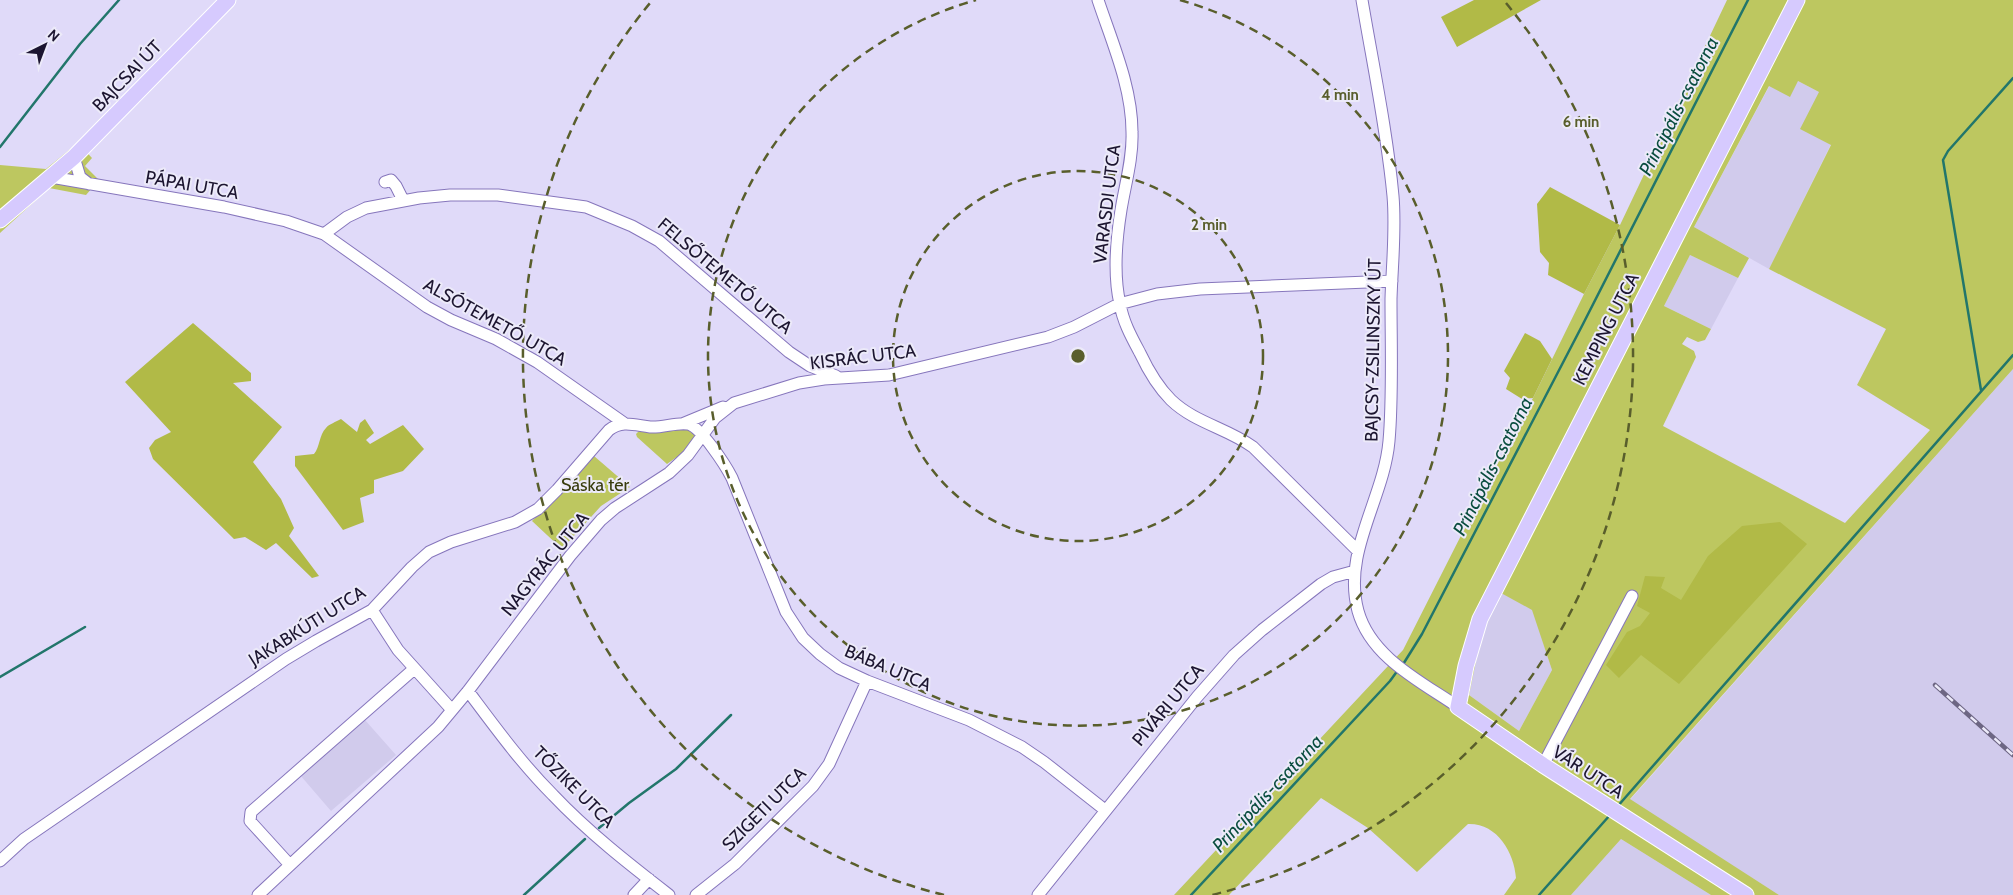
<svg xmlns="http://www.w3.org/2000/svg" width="2013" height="895" viewBox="0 0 2013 895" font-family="Cabin,sans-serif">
<rect width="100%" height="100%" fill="#e0daf9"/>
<!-- built -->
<path fill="#d1cbec" d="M1798,81l21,11 12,52 -62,125 -75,-42 76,-142z
M1690,255l48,23 -27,51 -47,-23z
M2013,369v526h-234l-149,-95z
M1502,593l31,17 19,60 -33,61 -50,-36 13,-63z
M365,720l31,35 -65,56 -31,-36z
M1621,839l90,56h-140z"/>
<!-- green -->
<path fill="#bdc760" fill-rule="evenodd" d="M1727,0h286v369l-383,430 149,96h-68l-90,-56 -50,56h-67l12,-17c-2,-26 -19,-55 -48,-54l-51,48 -49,-44 -47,-30 -92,97h-55l229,-245 111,-219 19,-33 51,-104 36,-69zM1798,81l21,11 -19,37 31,16 -62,124 117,60 -29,56 73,45 -85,93 -182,-97 33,-69 -2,-6 -12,-7 5,-7 11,5 7,-2 6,-11 -47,-23 26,-51 48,23 11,-20 -55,-31 75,-141 21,11zM1501,593l31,17 20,60 -33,61 -50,-36 13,-63z
M78,143l14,15 -7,8 14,14 -13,15 -37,-7 -49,45v-68l46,4z
M687,428l8,7v3l-14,16 -14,10 -30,-27 -1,-3 4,-4z
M594,456l36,31 -29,19 -39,43 -30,-28z"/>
<!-- forest -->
<path fill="#b1ba47" d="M1474,0h67l-84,47 -16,-30z
M1550,187l70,38 -36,69 -36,-19 1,-12 -9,-11 -3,-48z
M193,323l58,50v8l-18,2 49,44 -29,35 28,37 13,29 -5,8 30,40 -7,2 -36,-35 -10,7 -21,-13 -11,2 -81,-80 -4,-11 6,-8 16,-8 -46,-50z
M1525,333l15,8 12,18 -19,39 -11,1 -16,-10 4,-11 -6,-7z
M341,419l16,13 3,-9 5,-4 9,14 -8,7 4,4 33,-19 21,24 -21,22 -29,9v13l-14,5 4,24 -21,8 -48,-64v-10l19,-2c6,-7 5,-19 12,-26 3,-4 10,-6 15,-9z
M1780,522l27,22 -128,140 -38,-29 -22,23 -13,-13 21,-33 13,-6 10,-13 -13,-7 8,-30 20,1 -4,11 20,12 27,-44 34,-30z"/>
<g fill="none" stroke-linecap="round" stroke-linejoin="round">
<!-- stream -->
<path stroke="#22766b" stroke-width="2.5" d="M0,147l80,-103 39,-44
M1981,390l-38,-230 5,-9 65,-73
M1402,666l20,-32 161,-310 165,-324
M0,677l85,-50
M1617,807l396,-452
M599,828l30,-25 47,-34 55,-54
M524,895l61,-56
M1191,895l199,-214 8,-11
M1539,895l71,-80"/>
<defs>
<path id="minor" d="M1098,0c14,42 34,87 34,132 1,26 -7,53 -11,78 -5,31 -8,64 -1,94 3,18 12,34 20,49 8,17 18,34 31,47 24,23 56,28 82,47l105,104
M1362,0c11,65 25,131 31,196 3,34 -1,69 -2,103 0,46 2,97 -2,142 -5,58 -47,111 -31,170 13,47 64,71 100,96
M74,157l6,20 9,7
M51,177l173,30 62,14 38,13 103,73 24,13 45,19 41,23 87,61
M385,182l6,-2 5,6 7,14
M324,234l23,-17 19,-9 53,-10 31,-3h48l88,12 46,19 27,15 130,111 21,14 26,10
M682,424l41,-17
M372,610l26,40 54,60
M468,691c27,36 53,72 85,104 35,37 76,69 116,100
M1543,765l89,-169
M0,861l24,-22 262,-180 30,-18 56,-31 40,-43 17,-15 22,-10 64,-20 23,-13 19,-19 52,-60c13,-10 25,-5 41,-3 13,1 26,-5 38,-3 13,3 38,42 44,54l54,134 17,26 17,16 19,14 28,13 102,39 53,27 22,15 61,48
M290,865l-40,-44 1,-9 163,-143
M258,895l180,-168 30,-36 102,-135 31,-36 14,-12 54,-35 19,-18 27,-37 19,-15 65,-20 25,-4 65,-4 159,-38 26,-10 45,-23 38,-10 43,-5 192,-8
M634,895l15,-16
M696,895l39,-31 78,-78 16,-22 38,-83
M1038,895l159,-198 37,-42 28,-25 59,-46 12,-7 22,-6"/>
<path id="major" d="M0,220l74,-63 154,-157
M1746,895l-203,-130 -85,-58 8,-41 14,-47 317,-619"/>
</defs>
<!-- minor casing -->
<use href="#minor" stroke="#8676bc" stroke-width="13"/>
<!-- major casing -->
<use href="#major" stroke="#fff" stroke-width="17"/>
<!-- minor -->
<use href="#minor" stroke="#fff" stroke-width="11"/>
<!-- major -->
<use href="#major" stroke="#d6cafe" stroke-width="15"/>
<defs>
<path id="rail" d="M1935,685l78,70"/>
</defs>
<!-- rail casing -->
<use href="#rail" stroke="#6d6683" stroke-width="4.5"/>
<!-- rail -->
<use href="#rail" stroke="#eceaf9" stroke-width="2.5" stroke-dasharray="8" stroke-linecap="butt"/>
</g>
<!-- distance rings -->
<g fill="none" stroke="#595e2c" stroke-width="2.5" stroke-dasharray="9 6">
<circle cx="1078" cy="356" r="185"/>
<path d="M1180 0A370 370 0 1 1 976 0"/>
<path d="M944 895A555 555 0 0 1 650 3M1506 3A555 555 0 0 1 1212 895"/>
</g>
<g text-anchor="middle" stroke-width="4" stroke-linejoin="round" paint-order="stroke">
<!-- street labels -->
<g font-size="18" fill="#1c1530" stroke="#eceaf9">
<text transform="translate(127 76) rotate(-46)" y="6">BAJCSAI ÚT</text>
<text transform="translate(192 185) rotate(10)" y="6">PÁPAI UTCA</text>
<text transform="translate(1107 204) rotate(-83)" y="6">VARASDI UTCA</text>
<text transform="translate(725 276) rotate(40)" y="6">FELSŐTEMETŐ UTCA</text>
<text transform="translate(495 322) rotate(29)" y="6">ALSÓTEMETŐ UTCA</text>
<text transform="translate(1606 329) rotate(-63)" y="6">KEMPING UTCA</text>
<text transform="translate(1373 350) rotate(-89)" y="6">BAJCSY-ZSILINSZKY ÚT</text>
<text transform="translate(863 357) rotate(-7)" y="6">KISRÁC UTCA</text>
<text transform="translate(545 564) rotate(-51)" y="6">NAGYRÁC UTCA</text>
<text transform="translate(307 626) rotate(-32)" y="6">JAKABKÚTI UTCA</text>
<text transform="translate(888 668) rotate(23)" y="6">BÁBA UTCA</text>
<text transform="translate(1168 705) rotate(-50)" y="6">PIVÁRI UTCA</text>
<text transform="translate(1588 772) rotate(33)" y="6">VÁR UTCA</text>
<text transform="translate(574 787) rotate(45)" y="6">TŐZIKE UTCA</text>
<text transform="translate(764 809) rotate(-45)" y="6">SZIGETI UTCA</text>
</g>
<!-- park labels -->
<g font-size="18" fill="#393d0d" stroke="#eceaf9">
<text x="595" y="491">Sáska tér</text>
</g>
<!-- water labels -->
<g font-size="19" font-style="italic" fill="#0a4d3f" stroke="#eceaf9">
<text transform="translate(1678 106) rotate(-63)" y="7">Principális-csatorna</text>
<text transform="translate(1492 466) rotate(-63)" y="7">Principális-csatorna</text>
<text transform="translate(1267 793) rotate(-47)" y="7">Principális-csatorna</text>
</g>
</g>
<circle cx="1078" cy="356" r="8" fill="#595e2c" stroke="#eceaf9" stroke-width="2.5"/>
<g font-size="15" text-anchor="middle" font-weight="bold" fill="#595e2c" stroke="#eceaf9" stroke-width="4" stroke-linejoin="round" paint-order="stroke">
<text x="1340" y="100">4 min</text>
<text x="1581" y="127">6 min</text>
<text x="1209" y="230">2 min</text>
</g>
<!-- north arrow -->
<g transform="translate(45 45) rotate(42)" stroke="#eceaf9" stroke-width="4" paint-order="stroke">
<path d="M0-4L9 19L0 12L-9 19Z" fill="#1c1530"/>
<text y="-8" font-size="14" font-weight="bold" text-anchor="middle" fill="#1c1530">N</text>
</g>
</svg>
